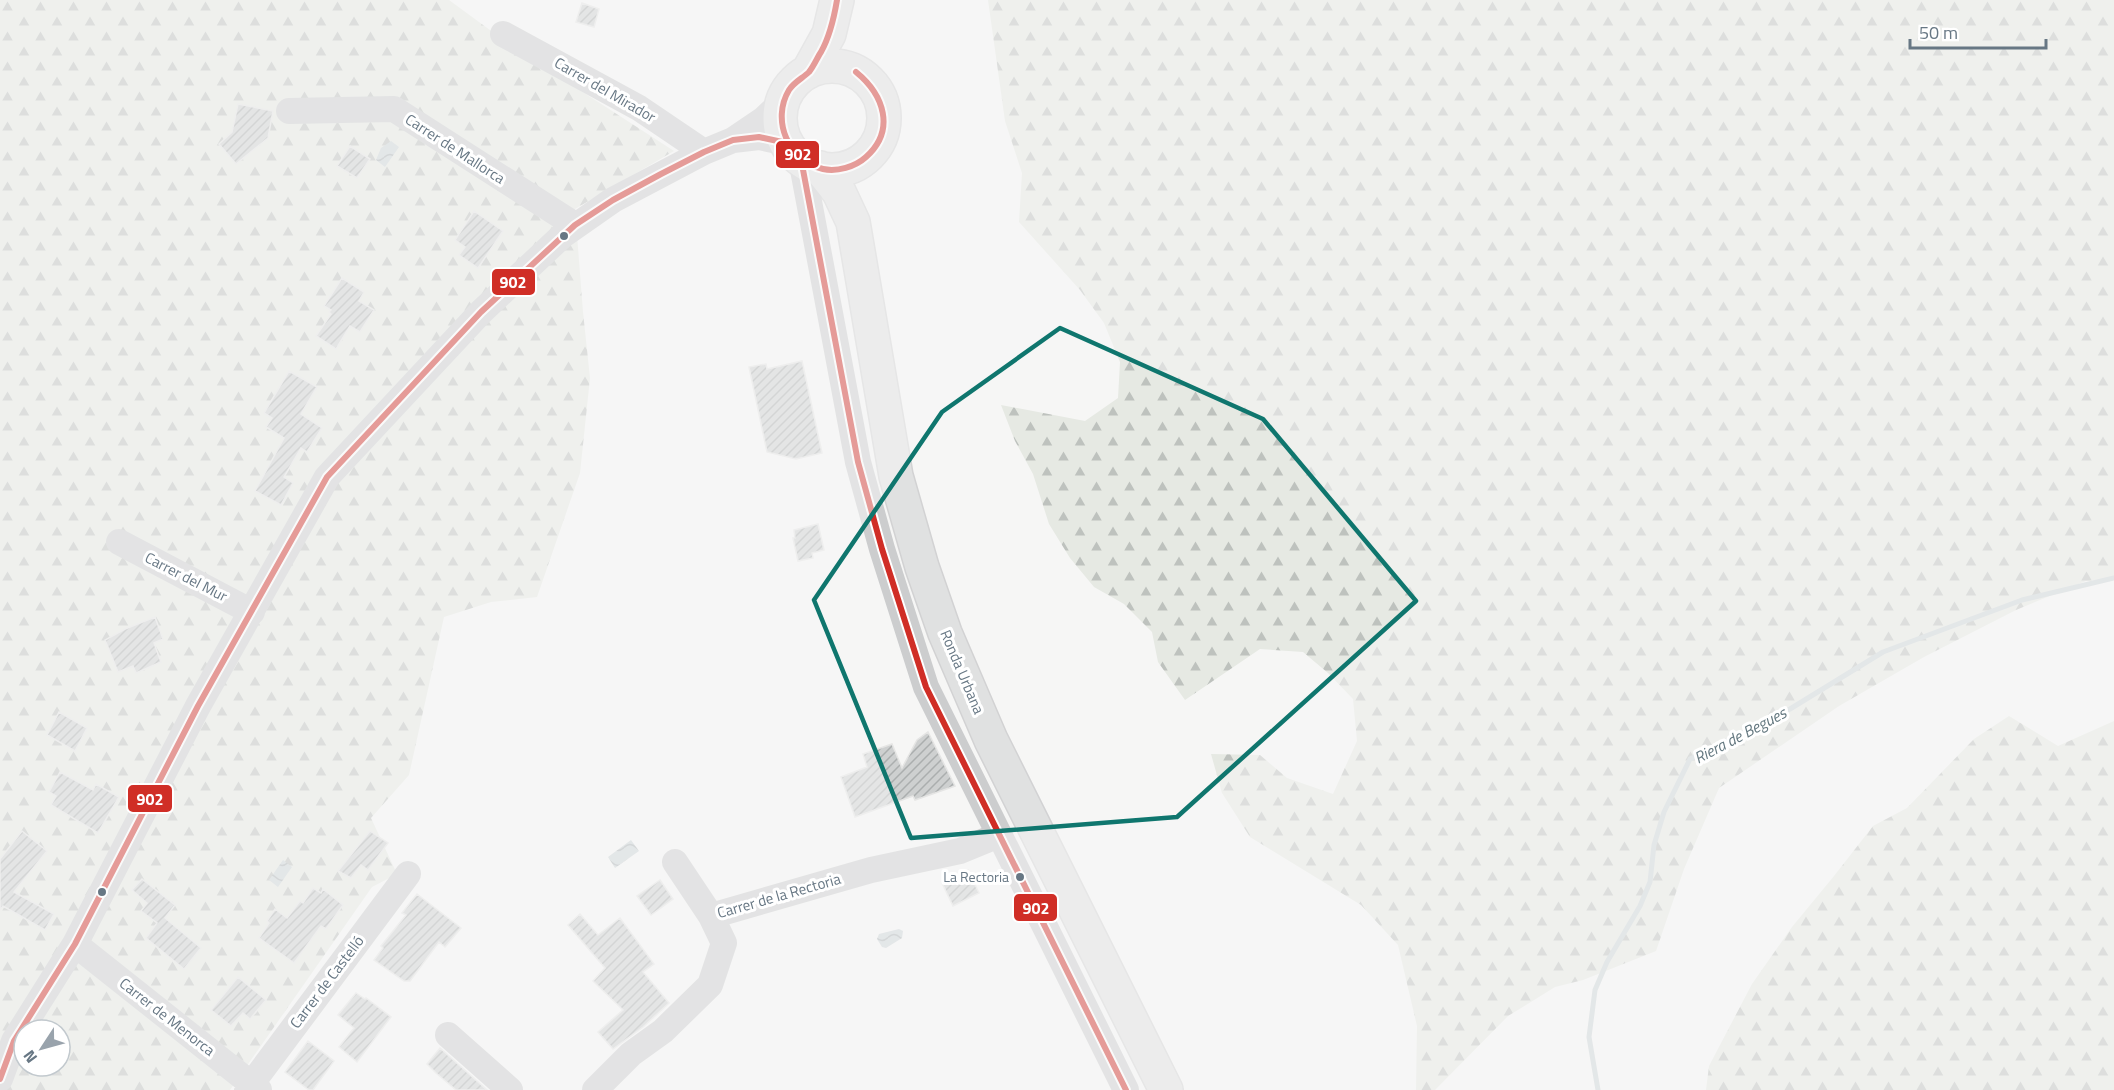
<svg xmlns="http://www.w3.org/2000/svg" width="2114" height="1090" viewBox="0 0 2114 1090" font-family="'Titillium Web',sans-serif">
<defs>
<pattern id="forest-firs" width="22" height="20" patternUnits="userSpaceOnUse" patternTransform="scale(1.5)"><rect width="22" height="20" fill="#e6e9e3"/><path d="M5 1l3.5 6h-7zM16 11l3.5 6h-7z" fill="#bec2be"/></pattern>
<pattern id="water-waves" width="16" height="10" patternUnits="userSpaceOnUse" patternTransform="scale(1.5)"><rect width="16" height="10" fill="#cdd4d7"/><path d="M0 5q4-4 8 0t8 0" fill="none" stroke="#aab1b4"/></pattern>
<pattern id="building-hatch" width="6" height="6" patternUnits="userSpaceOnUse" patternTransform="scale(1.5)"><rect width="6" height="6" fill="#ced0d0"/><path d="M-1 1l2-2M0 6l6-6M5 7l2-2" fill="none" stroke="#abaeae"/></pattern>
</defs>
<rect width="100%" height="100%" fill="#f6f6f5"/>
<!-- forest -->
<path fill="url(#forest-firs)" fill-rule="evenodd" d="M0,0h449l64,47 161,104 -99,58 8,103 7,66 -10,95 -43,124 -46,5 -47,15 -35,158 -38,43 26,56 -25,13 -142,203h-230zM24,1030h36v36h-36z
M988,0h1126v580l-28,1 -70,29 -92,47 -85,49 -120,82 -35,81 -28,82 -73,29 -28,7 -47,29 -73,74h-19l1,-64 -19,-81 -37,-40 -111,-68 -28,-44 -11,-39 49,1 27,23 46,16 24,-53 -4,-42 -25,-26 -25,-21 -43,-3 -75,51 -27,-38 -6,-30 -28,-28 -30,-17 -24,-29 -21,-34 -16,-50 -18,-33 -14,-36 84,16 33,-23 2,-36 -16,-39 -24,-33 -61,-68 3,-49 -17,-52z
M2009,716l49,30 56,-25v369h-408l3,-24 43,-82 40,-57 42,-51 39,-50 34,-18 67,-69z"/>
<!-- water -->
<path fill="url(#water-waves)" d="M391,141l8,6 -14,20 -9,-7 5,-12z
M631,840l8,11 -24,17 -7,-11z
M283,860l9,7 -14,20 -9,-7z
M899,929l4,2 -1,7 -16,10 -4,-1 -5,-8 2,-5z"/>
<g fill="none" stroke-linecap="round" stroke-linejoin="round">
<!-- stream -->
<path stroke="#cdd4d7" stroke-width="5" d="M1598,1090l-9,-53 6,-47 12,-28 33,-56 10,-24 4,-37 10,-33 26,-53 100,-50 93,-57 139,-52 92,-22"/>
</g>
<!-- building -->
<path fill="url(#building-hatch)" stroke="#e5e5e4" stroke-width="1.5" d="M582,3l17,6 -5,18 -18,-5z
M238,104l35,7 -5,27 -32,26 -17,-20 13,-12z
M350,146l20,13 -13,19 -20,-12z
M474,211l29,20 -25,37 -19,-13 6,-8 -10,-7z
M342,278l22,14 -5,9 15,9 -14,22 -10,-6 -14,23 -20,-13 15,-22 -2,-2 2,-2 -7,-4z
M802,361l20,92 -26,6 -29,-7 -18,-85 17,-3 1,5z
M289,371l28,16 -16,27 21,14 -15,24 -6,-4 -17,29 9,6 -12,22 -26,-14 29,-53 -18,-11 6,-9 -8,-5z
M818,524l6,26 -12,3 1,5 -15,3 -5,-23h2l-1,-8z
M155,617l8,22 -9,4 7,19 -25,11 -3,-7 -15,6 -13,-32 20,-11z
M59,712l28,16 -12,23 -28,-16z
M928,732l27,54 -40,14 -2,-4 -58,21 -14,-40 26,-10 -4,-13 29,-10 10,24 15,-28z
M60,772l33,18 3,-6 23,13 -21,36 -47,-28 5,-9 -7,-4z
M22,831l25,20 -33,41 40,22 -9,16 -42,-24 -3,4v-51z
M370,831l18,12 -20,27 -7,-5 -10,13 -13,-7z
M968,870l11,23 -26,13 -11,-23z
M142,879l33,26 -10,13 36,30 -17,21 -38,-31 11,-15 -16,-12 6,-8 -15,-13z
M660,880l13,19 -22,16 -14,-19z
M313,888l8,5 2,-4 20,16 -17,24 -5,-3 -27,37 -35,-25 10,-15 -2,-2 8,-12 12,9 13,-17 3,2z
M417,894l44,34 -16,19 -6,-5 -29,39h-6l-30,-21 9,-12 -2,-2 25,-31 -4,-2z
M580,914l18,21 22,-17 34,46 -11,8 26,31 -26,24 -30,22 -15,-17 25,-22 -30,-29 12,-13 -37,-43z
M238,977l28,23 -16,19 -7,-6 -12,13 -20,-16z
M356,993l9,6 1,-1 25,19 -34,45 -18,-15 15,-19 -16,-13z
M308,1041l26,20 -21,29h-4l-24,-18z
M440,1048l47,42h-31l-20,-17 -9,-9z"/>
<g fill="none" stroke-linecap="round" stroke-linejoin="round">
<defs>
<path id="major" d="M780 118a52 52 0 1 1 104 0a52 52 0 1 1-104 0Z
M808,72l21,-38 8,-34
M820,168l19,24 14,30 43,254 26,91 23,66 46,107 175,350"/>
</defs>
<!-- major casing -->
<use href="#major" stroke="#d2d2d3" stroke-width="36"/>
<!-- minor -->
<path stroke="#cccdce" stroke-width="26" d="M503,34l136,74 65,44
M289,111l105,-2 181,116
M733,140l26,-3 28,6
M801,159l57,303 24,87 44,138 200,403
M119,542l133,70
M675,862l36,54
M75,944l184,146
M448,1035l62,55
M0,1079l14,-38 61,-97 123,-238 129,-229 154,-165 82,-77 50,-35 91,-48 29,-12 31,-21 20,-19
M247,1090l161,-216
M595,1090l36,-36 32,-23 47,-46 14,-42 -13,-27 160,-46 89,-19 39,-16"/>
<!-- major -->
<use href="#major" stroke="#e0e1e1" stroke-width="33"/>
<defs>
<path id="bus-1" d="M837,0c-3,18 -7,36 -16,52 -4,6 -7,14 -12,20 -6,6 -15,10 -20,18 -18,30 -1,71 34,79 14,3 32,-2 43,-12 30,-27 18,-62 -10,-85
M801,159l57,303 24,87 44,138 200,403
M0,1079l14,-38 61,-97 123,-238 129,-229 154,-165 94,-87 38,-25 48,-26 43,-22 29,-12 26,-3 28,6"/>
</defs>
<!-- bus-1 casing -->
<use href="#bus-1" stroke="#fff" stroke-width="10"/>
<!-- bus-1 -->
<use href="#bus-1" stroke="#d02e26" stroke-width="6"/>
</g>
<!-- marked area -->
<path d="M0 0H2114V1090H0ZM1060,328l203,91 153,182 -239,216 -266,21 -97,-238 128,-188z" fill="#f6f6f5" fill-opacity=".55" fill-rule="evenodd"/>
<path fill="none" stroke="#0f766e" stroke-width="4.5" stroke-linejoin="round" d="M1060,328l203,91 153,182 -239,216 -266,21 -97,-238 128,-188z"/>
<!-- markers -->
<g fill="#677784" stroke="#fff" stroke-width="2">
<circle cx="564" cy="236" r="5"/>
<circle cx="1020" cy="877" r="5"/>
<circle cx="102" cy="892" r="5"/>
</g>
<g text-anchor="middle" stroke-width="6" stroke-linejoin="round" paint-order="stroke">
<!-- bus labels -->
<g font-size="14" fill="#677784" stroke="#fff" text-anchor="end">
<text x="1009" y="882">La Rectoria</text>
</g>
<!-- street labels -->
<g font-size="15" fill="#677784" stroke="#fff">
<text transform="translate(605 90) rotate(30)" y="5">Carrer del Mirador</text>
<text transform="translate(455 149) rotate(33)" y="5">Carrer de Mallorca</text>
<text transform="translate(186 577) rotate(27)" y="5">Carrer del Mur</text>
<text transform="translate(962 672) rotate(67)" y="5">Ronda Urbana</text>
<text transform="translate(779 896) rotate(-16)" y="5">Carrer de la Rectoria</text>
<text transform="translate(327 982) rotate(-53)" y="5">Carrer de Castelló</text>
<text transform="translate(167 1017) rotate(38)" y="5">Carrer de Menorca</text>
</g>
<!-- water labels -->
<g font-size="16" font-style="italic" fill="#63777f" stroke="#fff">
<text transform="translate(1740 735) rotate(-28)" y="6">Riera de Begues</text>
</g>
</g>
<g stroke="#fff" stroke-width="2">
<rect x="775" y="140" width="45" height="29" rx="6" fill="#d02e26"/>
<rect x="491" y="268" width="45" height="28" rx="6" fill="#d02e26"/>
<rect x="127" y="784" width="46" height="29" rx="6" fill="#d02e26"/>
<rect x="1013" y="893" width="45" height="29" rx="6" fill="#d02e26"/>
</g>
<g font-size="16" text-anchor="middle" font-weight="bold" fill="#fff">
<text x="798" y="160">902</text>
<text x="513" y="288">902</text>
<text x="150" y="805">902</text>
<text x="1036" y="914">902</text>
</g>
<!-- north arrow -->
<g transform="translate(42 1048) rotate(234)"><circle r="28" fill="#ffffff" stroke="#c2c9ce" stroke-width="1.5"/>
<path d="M0-4.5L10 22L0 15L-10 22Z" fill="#99a3ac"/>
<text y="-9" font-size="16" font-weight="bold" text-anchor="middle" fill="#677784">N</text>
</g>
<!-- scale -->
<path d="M1910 39v9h136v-9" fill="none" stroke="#677784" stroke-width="3"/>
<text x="1919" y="39" font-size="18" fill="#677784" stroke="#ffffff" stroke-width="4.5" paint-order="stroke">50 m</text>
</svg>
